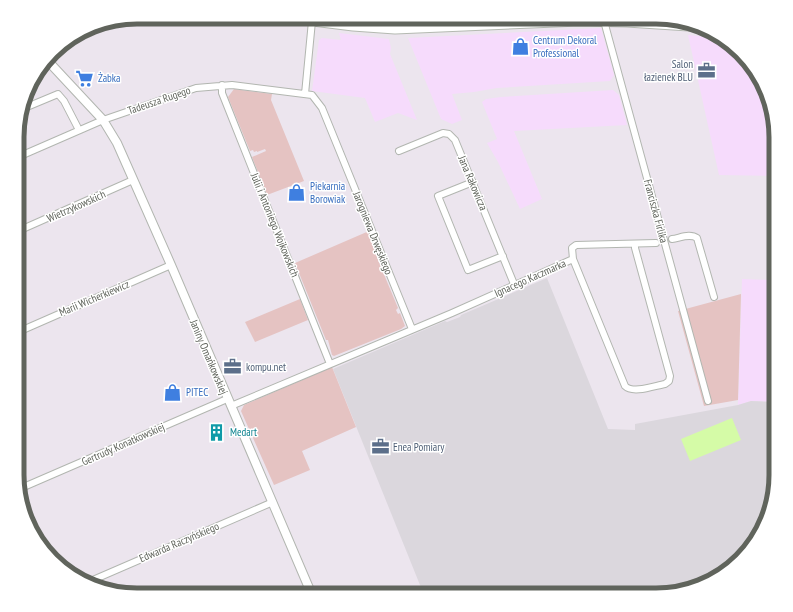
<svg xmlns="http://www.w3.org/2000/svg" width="793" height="612" viewBox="0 0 793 612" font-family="'PT Sans Narrow',sans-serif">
<rect width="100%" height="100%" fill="#ece5ee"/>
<!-- commercial -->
<path fill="#f6dbfc" d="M601,28l13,47 -4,6 -113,7 -23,4 -22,2 10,26 -10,4 -11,-5 -33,-81z
M339,33l50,6 2,9 -1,6 27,66 -19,-7 -23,9 -10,-24 -53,-7 7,-51 3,-2 19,2z
M688,35l32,3 15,9 29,37 12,53v39l-57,-1z
M613,90l6,5 8,30 -113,6 28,68 -22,10 -22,-47 -11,-19 10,-4 -15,-37 4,-3 15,-2z
M742,279l34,1v122l-25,-1 -13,4z"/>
<!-- industrial -->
<path fill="#dbd7dd" d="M547,278l61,151 27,1v-6l103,-19 13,-4 25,1v81l-9,38 -21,33 -44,32 -46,9h-232l-91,-226 112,-48 2,1 13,-5 1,-2z"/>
<!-- green -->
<path fill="#e5c3c2" d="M234,89l38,5 -1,6 33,81 -37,14 -15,-38 14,-6 -1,-2 -8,3v-1l-3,1 -1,-2 -3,1 -22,-54z
M369,231l9,29 20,48 -2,2 2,4 2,-1 5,13 -4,3 -67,27 -2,-1 -4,-15h-2l-31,-77z
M741,294l-3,106 -34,6 -26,-95z
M300,299l8,21 -53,22 -10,-20z
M332,367l24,60 -54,24 8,19 -36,15 -33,-74 3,-6z"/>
<!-- water -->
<path fill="#d5fba7" d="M732,418l9,22 -51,21 -9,-22z"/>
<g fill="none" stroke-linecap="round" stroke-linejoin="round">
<defs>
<path id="minor" d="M604,21l104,380
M222,85v8l108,271
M305,94l7,-73
M22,109l36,-15 6,7 15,29
M399,151l44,-18 6,1 6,6 59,144
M18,157l85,-37 93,-32 36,-3 80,10 10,13 90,221
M473,182l-35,14 30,74 35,-14
M18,231l115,-51
M672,239c8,-1 18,-6 25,-1l17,59
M635,244v4l35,128 -1,5 -4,3c-11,2 -32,10 -40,2l-52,-127 -1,-11 4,-3 80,-2
M18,332l153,-67
M231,406l221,-93 121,-54
M19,489l208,-90
M86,583l187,-81"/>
<path id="tertiary" d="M47,60l56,60 14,23 54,122 141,330"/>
<path id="secondary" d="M281,17l72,9 42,3 184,-8 48,1 77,5"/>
</defs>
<!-- minor casing -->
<use href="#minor" stroke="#b2b6b0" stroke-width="8"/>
<!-- tertiary casing -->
<use href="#tertiary" stroke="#b2b6b0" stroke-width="10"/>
<!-- secondary casing -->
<use href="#secondary" stroke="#b4b9b1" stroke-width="11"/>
<!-- minor -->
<use href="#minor" stroke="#fff" stroke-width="6"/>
<!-- tertiary -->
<use href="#tertiary" stroke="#fff" stroke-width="8"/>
<!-- secondary -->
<use href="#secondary" stroke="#fff" stroke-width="9"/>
</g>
<!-- icons -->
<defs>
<symbol id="shop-bare" viewBox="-9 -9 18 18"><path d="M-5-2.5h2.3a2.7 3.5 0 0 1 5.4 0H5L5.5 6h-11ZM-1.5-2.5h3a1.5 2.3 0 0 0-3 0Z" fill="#3f7fe0" stroke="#fff" stroke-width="2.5" paint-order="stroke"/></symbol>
<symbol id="office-bare" viewBox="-9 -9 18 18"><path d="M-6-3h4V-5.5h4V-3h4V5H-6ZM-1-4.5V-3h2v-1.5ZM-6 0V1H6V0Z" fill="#5c6f8a" stroke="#fff" stroke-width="2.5" paint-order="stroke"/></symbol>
<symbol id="supermarket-bare" viewBox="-9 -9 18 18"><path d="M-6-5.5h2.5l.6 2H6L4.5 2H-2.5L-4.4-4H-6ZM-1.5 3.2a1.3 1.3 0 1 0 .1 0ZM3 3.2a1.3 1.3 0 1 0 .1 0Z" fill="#3f7fe0" stroke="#fff" stroke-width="2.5" paint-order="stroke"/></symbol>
<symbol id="building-bare" viewBox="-9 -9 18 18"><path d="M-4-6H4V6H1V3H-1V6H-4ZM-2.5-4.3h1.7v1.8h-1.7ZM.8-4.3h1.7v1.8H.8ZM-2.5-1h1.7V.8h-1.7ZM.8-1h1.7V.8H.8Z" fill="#0f9aa8" stroke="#fff" stroke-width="2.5" paint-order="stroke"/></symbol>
</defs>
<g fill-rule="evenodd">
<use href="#shop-bare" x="508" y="34" width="25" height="25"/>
<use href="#office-bare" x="694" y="58" width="25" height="25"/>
<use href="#supermarket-bare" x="72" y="66" width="25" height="25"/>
<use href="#shop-bare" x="284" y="180" width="25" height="25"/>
<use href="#office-bare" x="220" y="354" width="25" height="25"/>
<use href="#shop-bare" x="160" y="380" width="25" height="25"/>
<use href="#building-bare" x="204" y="420" width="25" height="25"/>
<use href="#office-bare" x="368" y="434" width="25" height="25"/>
</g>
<g text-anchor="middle" stroke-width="3" stroke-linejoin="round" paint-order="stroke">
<!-- shop labels -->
<g font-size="11" fill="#366cbe" stroke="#fff" text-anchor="start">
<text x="533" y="44">Centrum Dekoral<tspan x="533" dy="13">Professional</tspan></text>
<text x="98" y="82">Żabka</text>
<text x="310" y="190">Piekarnia<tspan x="310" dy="13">Borowiak</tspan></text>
<text x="186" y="396">PITEC</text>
</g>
<!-- service labels -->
<g font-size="11" fill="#4e5e75" stroke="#fff" text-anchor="start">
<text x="693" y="68" text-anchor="end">Salon<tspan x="693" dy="13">łazienek BLU</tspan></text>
<text x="246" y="371">kompu.net</text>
<text x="393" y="451">Enea Pomiary</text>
</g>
<!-- street labels -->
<g font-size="11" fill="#60645c" stroke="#fff">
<text transform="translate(159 100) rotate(-19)" y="4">Tadeusza Rugego</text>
<text transform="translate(473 183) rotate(67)" y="4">Jana Rakowicza</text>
<text transform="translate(76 206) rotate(-24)" y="4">Wietrzykowskich</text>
<text transform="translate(656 211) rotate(75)" y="4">Franciszka Firlika</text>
<text transform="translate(275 225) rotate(68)" y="4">Julii i Antoniego Wojkowskich</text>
<text transform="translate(373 233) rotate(68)" y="4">Jarogniewa Drwęskiego</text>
<text transform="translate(530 278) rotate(-24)" y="4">Ignacego Kaczmarka</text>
<text transform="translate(94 298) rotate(-23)" y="4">Marii Wicherkiewicz</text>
<text transform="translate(209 357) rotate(67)" y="4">Janiny Omańkowskiej</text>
<text transform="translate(123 444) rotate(-24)" y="4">Gertrudy Konatkowskiej</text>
<text transform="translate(179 542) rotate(-23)" y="4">Edwarda Raczyńskiego</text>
</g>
<!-- culture labels -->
<g font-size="11" fill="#0d838f" stroke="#fff" text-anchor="start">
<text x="230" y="436">Medart</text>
</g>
</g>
<!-- crop -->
<path d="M0 0H793V612H0ZM137 24H656A113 113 0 0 1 769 137V475A113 113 0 0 1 656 588H137A113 113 0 0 1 24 475V137A113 113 0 0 1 137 24Z" fill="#fff" fill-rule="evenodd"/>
<path fill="none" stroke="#60645c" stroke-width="5" d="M137 24H656A113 113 0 0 1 769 137V475A113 113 0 0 1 656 588H137A113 113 0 0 1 24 475V137A113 113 0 0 1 137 24Z"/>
</svg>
